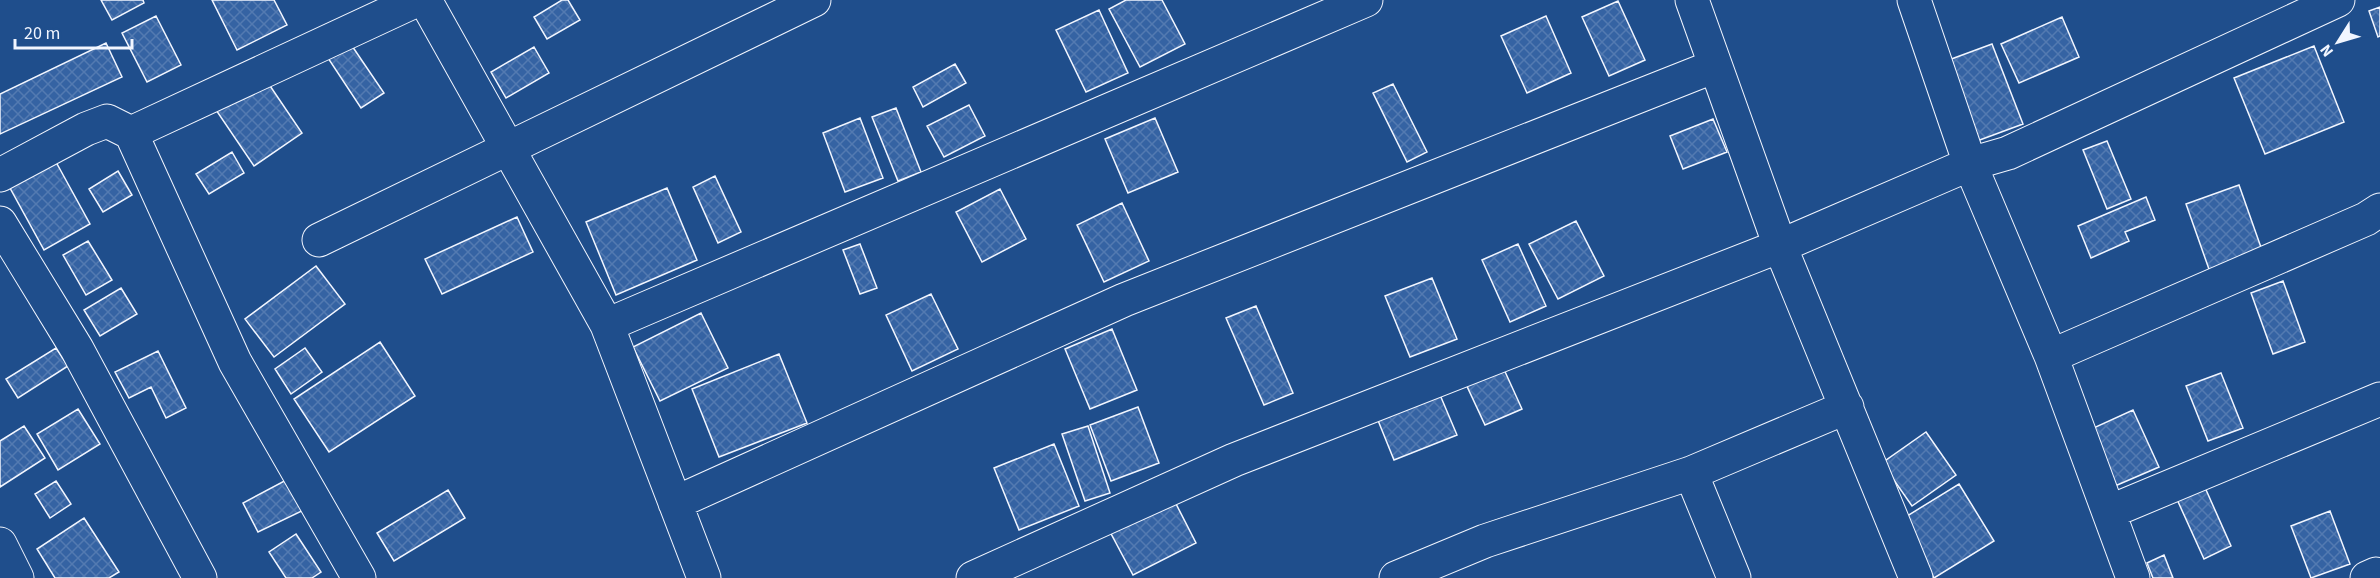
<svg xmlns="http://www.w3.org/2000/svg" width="2380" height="578" viewBox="0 0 2380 578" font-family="'Source Sans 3',sans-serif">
<defs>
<pattern id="building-cross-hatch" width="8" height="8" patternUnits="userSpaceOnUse" patternTransform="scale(1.5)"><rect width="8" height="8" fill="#3563a3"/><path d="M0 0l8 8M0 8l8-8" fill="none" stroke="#537ab1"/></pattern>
</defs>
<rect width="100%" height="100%" fill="#1f4e8c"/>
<!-- building -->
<path fill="url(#building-cross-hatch)" stroke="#f2f6ff" stroke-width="1.5" d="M101,0h42l1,3 -32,17z
M212,0h62l13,25 -50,25z
M562,0h6l12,20 -33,19 -13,-22z
M1126,0h36l23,44 -45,23 -31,-58z
M1618,1l27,59 -36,16 -27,-59z
M2380,7v29l-2,1 -9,-26z
M1099,10l29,63 -42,19 -30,-62z
M156,16l25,49 -34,17 -25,-49z
M1546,16l25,57 -44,20 -26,-57z
M2062,17l17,40 -60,26 -18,-39z
M348,40l36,53 -23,15 -35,-53z
M106,43l16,34 -122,57v-40z
M1992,44l31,80 -46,17 -31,-80z
M2314,46l30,76 -79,32 -31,-76z
M534,47l15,26 -43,25 -15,-26z
M955,64l11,19 -43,24 -10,-20z
M262,74l40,59 -48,33 -40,-59z
M1393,84l34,68 -20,10 -34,-69z
M969,105l16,31 -41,21 -17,-31z
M896,108l25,64 -23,9 -26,-64z
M860,118l23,60 -38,14 -22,-59z
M1155,118l23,54 -50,21 -23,-54z
M1713,119l14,33 -44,17 -13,-33z
M2107,141l24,58 -24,10 -24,-59z
M232,152l12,21 -35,21 -13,-20z
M56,162l34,62 -46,26 -34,-62z
M118,171l14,24 -29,17 -14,-23z
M715,176l26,56 -23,11 -25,-56z
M2239,185l24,68 -53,19 -24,-68z
M667,188l30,72 -81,35 -30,-73z
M1000,189l26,50 -44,23 -26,-50z
M2146,197l9,23 -30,12 4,9 -38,17 -13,-32z
M1122,203l27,58 -45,21 -27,-57z
M517,217l16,35 -91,42 -17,-35z
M1576,221l28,55 -46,23 -29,-55z
M88,241l24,39 -26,15 -23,-40z
M860,244l17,44 -17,6 -17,-44z
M1518,244l28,62 -36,16 -28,-62z
M316,266l29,38 -71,53 -29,-38z
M1432,278l25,61 -47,18 -25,-61z
M2283,281l22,61 -32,12 -22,-61z
M121,288l16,26 -37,22 -16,-26z
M931,294l27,55 -46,22 -26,-56z
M1256,306l37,87 -29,12 -38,-87z
M701,313l27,55 -68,33 -27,-54z
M1112,329l25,61 -47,19 -25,-60z
M380,342l35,54 -86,56 -35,-53z
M56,348l12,18 -50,32 -12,-19z
M305,348l17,24 -31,22 -16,-25z
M158,351l28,57 -20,10 -15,-31 -22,11 -14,-26z
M779,354l28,69 -88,34 -27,-68z
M1502,365l20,44 -37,16 -20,-43z
M2221,373l22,55 -35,13 -22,-55z
M1435,383l22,52 -63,25 -21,-52z
M1138,407l21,56 -48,18 -21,-56z
M78,409l22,35 -42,26 -21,-36z
M2133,410l26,57 -44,19 -26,-56z
M24,426l21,32 -45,29v-46z
M1088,426l22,67 -25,8 -23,-67z
M1926,432l30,43 -44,31 -30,-43z
M1054,444l25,62 -60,24 -25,-62z
M290,478l16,31 -48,23 -15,-29z
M56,481l15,23 -21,14 -15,-24z
M2203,483l28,63 -27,13 -29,-64z
M1959,484l35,57 -60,37 -35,-57z
M448,490l17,28 -71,43 -17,-28z
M1172,496l24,47 -63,32 -25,-47z
M2330,511l20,53 -39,14 -20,-52z
M84,518l35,54 -10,6h-54l-18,-29z
M296,534l25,38 -9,6h-26l-17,-26z
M2164,555l9,23h-20l-6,-15z"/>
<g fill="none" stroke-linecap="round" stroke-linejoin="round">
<defs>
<path id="minor" d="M425,0l182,325 97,253
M1692,0l88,246 136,332
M1914,0l56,164 81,192 315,-137 14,-9
M131,133l286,-133
M0,175l86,-46 21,-8 24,12 104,229 124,216
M0,223l77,126 123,229
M319,240l495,-240
M607,325l759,-325
M2051,356l82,222
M1691,473l43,105
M675,503l449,-203 591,-234
M2109,512l271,-113
M0,544l17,34
M973,578l261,-118 546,-214 190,-82 38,-11 330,-153
M1396,578l89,-37 206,-68 156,-66
M2367,578l9,-4"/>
</defs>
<!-- minor casing -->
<use href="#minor" stroke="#f2f6ff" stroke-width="35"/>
<!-- minor -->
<use href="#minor" stroke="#1f4e8c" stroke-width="33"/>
</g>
<!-- north arrow -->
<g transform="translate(2338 42) rotate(233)" stroke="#1f4e8c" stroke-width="4.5" paint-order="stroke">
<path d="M0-4.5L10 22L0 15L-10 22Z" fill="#f2f6ff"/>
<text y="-9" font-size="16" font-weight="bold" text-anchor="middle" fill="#f2f6ff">N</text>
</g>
<!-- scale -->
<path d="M15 39v9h117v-9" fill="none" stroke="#f2f6ff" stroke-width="3"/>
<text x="24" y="39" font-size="18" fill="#f2f6ff" stroke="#1f4e8c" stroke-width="4.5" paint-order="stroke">20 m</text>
</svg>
